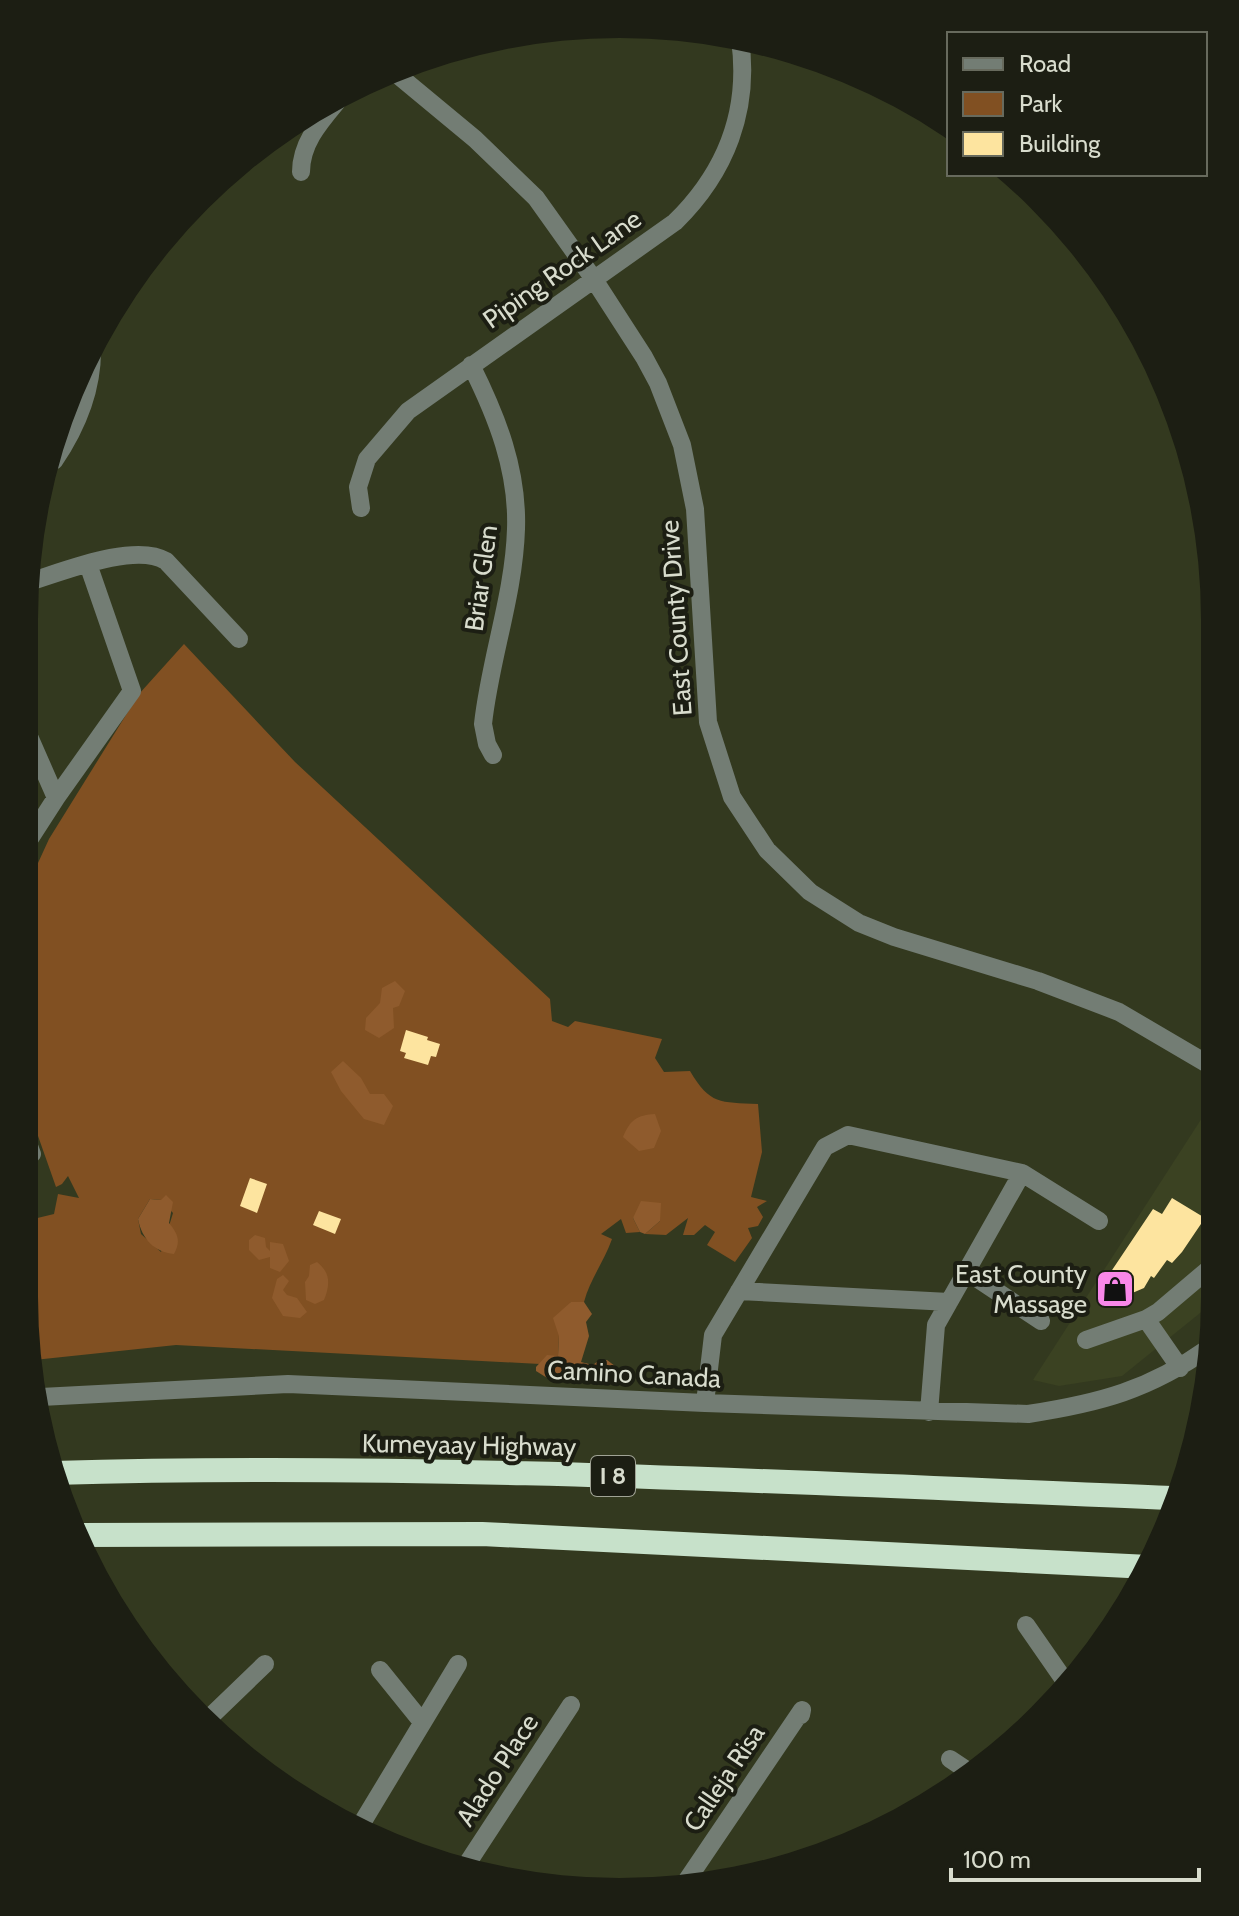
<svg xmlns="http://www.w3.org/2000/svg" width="1239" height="1916" viewBox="0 0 1239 1916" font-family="Cabin,sans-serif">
<rect width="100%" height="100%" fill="#33391f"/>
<!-- built -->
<path fill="#3b4222" d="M1211,1104l-1,201 -88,71 -63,10 -26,-6z"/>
<!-- green -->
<path fill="#815022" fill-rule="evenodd" d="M184,644l111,118 255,237 2,22 16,6 7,-6 87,18 -7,19 9,14 26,-1c20,34 30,31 68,33l4,48 -11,45 16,4 -10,6 6,10 -5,9 -10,2 4,10 -17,24 -28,-17 8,-13 -10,-7 -11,10h-11l5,-17 -22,17 -21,-1 15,-13v-18l-27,15 7,14 -14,1 -5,-14 -20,15 11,5c-8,23 -22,40 -28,63h-13l-12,34 -1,21 -18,7 -364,-19 -142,15 -10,-64 1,-75 29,-7 4,-20 21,4 -11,-22 -6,8 -6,3 -31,-88 2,-212 22,-48 90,-145zM150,1199l11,1 12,13 -12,39 -20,-18 -3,-15z"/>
<!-- forest -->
<path fill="#8f5b2d" d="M395,981l10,10 -6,15 -6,2 1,20 -15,10 -14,-8 1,-12 14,-15 2,-15z
M343,1061l18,17 9,16h14l9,12 -9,19 -20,-6 -23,-28 -10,-19z
M655,1114l6,17 -7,17 -15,3 -16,-14c7,-17 14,-22 32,-23z
M166,1195l7,7 -4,21c9,11 12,18 5,31 -20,-2 -32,-15 -36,-35l12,-20 11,1z
M641,1201l20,2 -1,18 -15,13 -5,-2 -7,-14z
M255,1235l10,3 1,9 4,4v-9l13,2 6,17 -9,11 -10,-4v-11l-11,3 -10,-10v-10z
M317,1262c14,11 13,23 7,38l-9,4 -9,-4 -1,-18 4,-6 1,-11z
M283,1275l6,6 -6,9 4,5 10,3 10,14 -7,6 -17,-2 -11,-18 5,-19z
M571,1302h13l8,12 -6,8 3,14 -8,26 12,3 5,-4 9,-1 8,6 -1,12 -8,6 -54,-3 -16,-10v-4l11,-12 11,1 1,-20 -6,-18z"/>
<!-- building -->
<path fill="#fde49f" d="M406,1030l22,7 -1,3 13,4 -4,13 -5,-1 -3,9 -24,-7 2,-5 -6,-2z
M250,1178l17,6 -10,29 -17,-7z
M1172,1198l33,20 -23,34 -10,11 -5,-3 -13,18 -3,-2 -7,12 -35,15 -13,-9 57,-85 9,5z
M319,1211l22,8 -6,15 -22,-9z"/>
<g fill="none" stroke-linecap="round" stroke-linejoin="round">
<!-- minor -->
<path stroke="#737d74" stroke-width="18" d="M393,71l82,68 61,59 57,80 51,79 14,26 24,62 13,64 13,213 24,75 35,53 43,42 49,31 35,14 144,44 81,31 92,54
M301,172c0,-33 25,-56 44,-80
M471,365c26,52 47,105 45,164 -2,66 -26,130 -33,195l4,20 6,11
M54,461c23,-34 39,-72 38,-114
M361,508l-3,-21 9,-28 41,-48 267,-189c51,-50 75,-112 65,-183
M29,582c33,-10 106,-40 137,-21l73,78
M56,798l76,-107 -44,-127
M27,843l29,-45 -28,-64
M25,1156l7,-2 -7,-19
M966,1271l75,50
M739,1291l210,11
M1086,1340l60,-21
M1180,1368l-34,-49 12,-7 52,-44
M41,1397l247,-13 417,19 323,11c72,-11 121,-24 182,-67
M705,1403l8,-68 112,-188 23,-12 174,38
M929,1412l7,-87 86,-152 77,48
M1026,1625l43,62
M380,1670l42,52
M209,1718l56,-54
M950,1759l18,12
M359,1828l99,-164
M467,1864l104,-159
M687,1880l115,-170 -1,5"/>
<!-- highway -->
<path stroke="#c7e1ca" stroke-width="24" d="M53,1473c373,-11 747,10 1119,25
M79,1535l403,-1 667,33"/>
</g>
<!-- icons -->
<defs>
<symbol id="shop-square" viewBox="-11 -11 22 22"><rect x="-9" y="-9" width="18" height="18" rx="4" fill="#f987e9" stroke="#1c1e13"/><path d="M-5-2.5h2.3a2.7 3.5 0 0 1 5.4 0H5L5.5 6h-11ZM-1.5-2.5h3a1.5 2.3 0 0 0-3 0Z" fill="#111"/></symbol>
</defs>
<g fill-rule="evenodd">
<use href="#shop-square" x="1093" y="1267" width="44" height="44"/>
</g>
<g text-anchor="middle" stroke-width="8" stroke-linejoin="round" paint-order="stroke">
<!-- shield labels -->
<rect fill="#1c1e13" stroke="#a0a395" stroke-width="2" x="591" y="1456" width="44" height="40" rx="6"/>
<g font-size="24" font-weight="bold" fill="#d8dccd">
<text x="613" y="1484">I 8</text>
</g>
<!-- street labels -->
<g font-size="26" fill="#d8dccd" stroke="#1c1e13">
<text transform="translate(562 269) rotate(-35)" y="9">Piping Rock Lane</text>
<text transform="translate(481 578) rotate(-82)" y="9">Briar Glen</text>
<text transform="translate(676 618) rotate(-94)" y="9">East County Drive</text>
<text transform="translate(634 1374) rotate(3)" y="9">Camino Canada</text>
<text transform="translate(469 1445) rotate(1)" y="9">Kumeyaay Highway</text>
<text transform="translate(497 1770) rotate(-57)" y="9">Alado Place</text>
<text transform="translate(724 1778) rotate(-56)" y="9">Calleja Risa</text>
</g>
<!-- poi labels -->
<g font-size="26" fill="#d8dccd" stroke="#1c1e13" text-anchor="end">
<text x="1087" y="1283">East County<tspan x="1087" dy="30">Massage</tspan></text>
</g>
</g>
<!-- crop -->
<path d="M0 0H1239V1916H0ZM619 38H620A581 581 0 0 1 1201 619V1297A581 581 0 0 1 620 1878H619A581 581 0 0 1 38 1297V619A581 581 0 0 1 619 38Z" fill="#1c1e13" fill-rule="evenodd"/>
<!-- legend -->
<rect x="947" y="32" width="260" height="144" fill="#1c1e13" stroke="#676a5d" stroke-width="2"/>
<rect x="963" y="58" width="40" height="12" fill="#737d74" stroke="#676a5d" stroke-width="2"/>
<text x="1019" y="72" font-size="24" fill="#d8dccd">Road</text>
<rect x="963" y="92" width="40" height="24" fill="#815022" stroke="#676a5d" stroke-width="2"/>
<text x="1019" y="112" font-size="24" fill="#d8dccd">Park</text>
<rect x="963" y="132" width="40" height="24" fill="#fde49f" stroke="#676a5d" stroke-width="2"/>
<text x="1019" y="152" font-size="24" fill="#d8dccd">Building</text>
<!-- scale -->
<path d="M951 1868v12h248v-12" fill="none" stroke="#d8dccd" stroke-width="4"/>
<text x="963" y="1868" font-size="24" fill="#d8dccd" stroke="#1c1e13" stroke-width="6" paint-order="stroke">100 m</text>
</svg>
